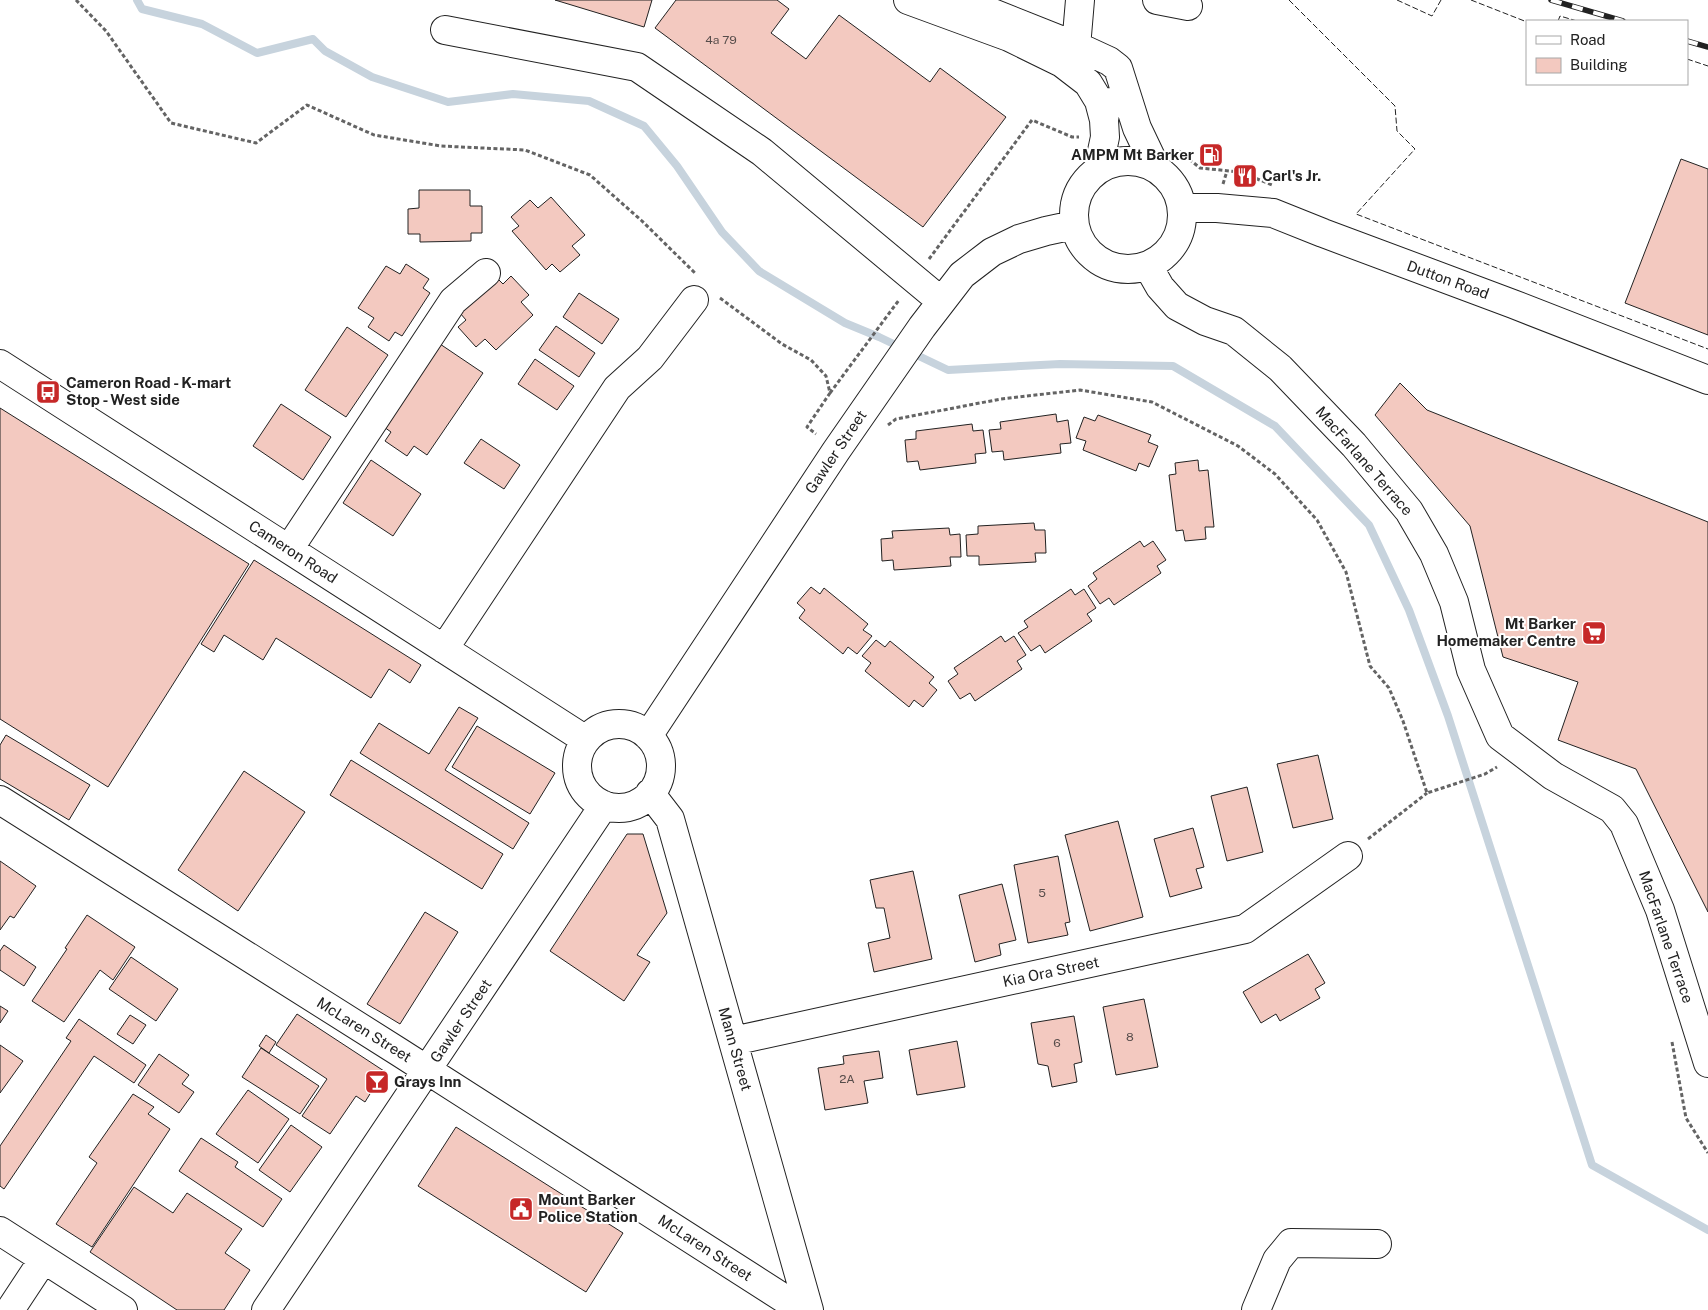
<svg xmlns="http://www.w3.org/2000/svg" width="1708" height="1310" viewBox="0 0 1708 1310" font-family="'Public Sans',sans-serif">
<rect width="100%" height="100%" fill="#fff"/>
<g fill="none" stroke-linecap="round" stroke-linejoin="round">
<!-- stream -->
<path stroke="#c7d3dd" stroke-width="8" d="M137,0l5,9 60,15 55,29 56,-14 12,12 47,26 76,25 65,-8 76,7 55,25 33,40 45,66 37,39 86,52 34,14 69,33 112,-6 113,2 102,60 94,99 40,85 39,106 144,449 116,65"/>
</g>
<!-- building -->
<path fill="#f3c9c0" stroke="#222" d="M555,0h97l-8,27z
M676,0h101l12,9 -18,24 35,26 33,-44 91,67 10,-14 66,49 -83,110 -268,-199z
M1681,159l27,10v166l-83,-32z
M419,190h51v16h12v27h-11v8l-51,1v-8h-12v-25l11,-1z
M551,197l34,38 -13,11 8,9 -20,17 -8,-8 -6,6 -34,-39 7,-5 -8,-9 19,-17 8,8z
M406,264l23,15 -6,9 7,5 -28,43 -7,-4 -6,9 -21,-14 6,-9 -16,-10 28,-42 14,8z
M511,276l18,19 -8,7 12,13 -37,35 -11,-11 -9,8 -18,-20 8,-7 -6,-7 37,-35 6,6z
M579,293l40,26 -17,25 -39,-27z
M556,326l39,27 -16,24 -40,-27z
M347,327l41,28 -42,62 -41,-27z
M440,344l43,29 -56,82 -13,-9 -7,10 -22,-15 6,-9 -7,-5z
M535,359l39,27 -17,24 -39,-26z
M1400,383l27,27 281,112v390l-72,-143 -78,-29 20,-58 -75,-25 -33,-131 -95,-111z
M281,404l50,33 -28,43 -50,-34z
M0,408l249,156 -141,223 -108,-68z
M1056,414l1,8 11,-2 3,23 -11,1 1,9 -57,7 -1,-9 -11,1 -3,-22 12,-1 -1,-7z
M1098,415l53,20 -3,7 10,4 -9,21 -10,-4 -3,8 -53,-21 3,-9 -10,-3 8,-21 11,4z
M972,424l1,7 10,-1 3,23 -11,1 1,9 -56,7 -2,-9 -11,1 -2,-22 11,-1v-8z
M481,439l39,26 -16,24 -40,-26z
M371,460l50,34 -28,42 -50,-33z
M1198,460l1,11 9,-1 6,57h-9l1,12 -21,2 -2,-11 -7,1 -7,-56 7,-1 -1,-11z
M1034,523l1,7h10l1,23h-11l1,9 -57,3v-9h-12l-1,-21 12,-1v-8z
M949,528l1,7 10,-1 1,23h-11l1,9 -57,4 -1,-10 -11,1 -1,-22 12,-1 -1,-7z
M1140,541l4,6 9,-6 13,19 -9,6 4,7 -47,32 -5,-7 -9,6 -12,-18 9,-7 -4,-6z
M254,560l167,105 -11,18 -21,-14 -18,29 -95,-60 -13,22 -39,-25 -10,17 -13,-8z
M811,587l9,7 4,-6 44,36 -5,6 9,6 -15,18 -9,-7 -5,7 -44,-36 6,-8 -8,-7z
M1071,589l4,6 9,-6 12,19 -9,6 5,7 -47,32 -5,-8 -9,6 -13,-18 10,-6 -4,-6z
M1001,636l4,6 9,-6 12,19 -9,6 5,8 -47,32 -5,-8 -10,6 -12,-18 10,-7 -4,-6z
M876,640l9,7 5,-6 44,36 -5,6 8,7 -14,17 -9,-7 -5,7 -44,-36 6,-8 -9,-7z
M459,707l19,11 -33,52 84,53 -16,26 -153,-96 19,-30 50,31z
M477,726l78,47 -25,41 -78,-47z
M6,735l84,50 -21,35 -69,-41v-34z
M1318,755l15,64 -40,9 -16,-64z
M351,760l152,94 -21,35 -152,-94z
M244,771l61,41 -67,99 -60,-41z
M1247,787l16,65 -36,9 -16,-65z
M1118,821l25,96 -53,14 -25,-96z
M1193,828l11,39 -8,2 6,19 -32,9 -16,-58z
M627,834h16l24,79 -30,42 13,7 -26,39 -74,-50z
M1058,856l12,66 -5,1 3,12 -40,8 -14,-78z
M0,861l36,25 -22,32 -4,-2 -10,14z
M913,871l19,88 -58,13 -6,-29 22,-5 -6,-30h-8l-6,-28z
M1002,884l14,56 -17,4 2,11 -26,7 -16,-67z
M425,912l33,20 -58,92 -33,-20z
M87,915l48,32 -22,33 -13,-10 -36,52 -32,-21 35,-52 -2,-1z
M4,945l32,22 -12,19 -24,-16v-19z
M1308,954l17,29 -10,6 5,9 -40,23 -4,-7 -15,9 -18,-31z
M131,957l47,32 -22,32 -47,-32z
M1144,999l14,68 -42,8 -13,-68z
M0,1006l8,5 -8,12z
M297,1014l87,57 -19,31 -9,-6 -26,38 -28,-18 25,-37 -51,-34z
M130,1015l16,10 -13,19 -16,-10z
M1074,1016l8,46 -8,2 3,18 -25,5 -4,-21 -10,-2 -7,-41z
M79,1019l67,46 -12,18 -40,-27 -90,133 -4,-3v-40l71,-105 -5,-3z
M266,1035l10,7 -7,11 -10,-7z
M957,1041l8,46 -48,8 -8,-45z
M0,1045l23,16 -23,32z
M261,1048l58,38 -19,28 -58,-37z
M879,1051l4,27 -19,3 4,22 -43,7 -7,-42 26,-4 -1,-8z
M159,1054l30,21 -7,9 12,8 -15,21 -41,-28z
M248,1090l41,29 -31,44 -42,-29z
M133,1094l21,13 -6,7 22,15 -78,118 -36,-23 41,-61 -8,-6z
M291,1125l31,22 -32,45 -31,-22z
M456,1127l167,106 -37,59 -168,-106z
M201,1138l37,24 -3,5 47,32 -19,28 -84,-56z
M134,1187l39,26 14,-20 55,36 -17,24 25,17 -26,40h-47l-87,-58z"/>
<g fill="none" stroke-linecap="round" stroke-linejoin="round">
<defs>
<path id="minor" d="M908,0l101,37 53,26 26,20 11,18 5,19
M960,0l123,49 26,12 9,7 19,60 19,40
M1080,0l-4,47 8,13
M1157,0l31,6
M445,30l192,37 125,85 179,149
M1074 215a54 54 0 1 1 108 0a54 54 0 1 1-108 0Z
M1098,170l7,-33 -1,-17 3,-18
M1182,208h35l56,5 50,20 190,71 195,76
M1148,266l12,21 17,19 28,15 29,10 46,37 74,77 55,66 25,43 20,48 17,68 29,66 53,40 59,33 12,15 36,86 48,153
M0,364l586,376
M289,549l164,-248 33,-28
M444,649l173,-261 33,-30 44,-58
M577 766a42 42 0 1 1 84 0a42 42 0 1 1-84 0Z
M648,736l188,-285 86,-124 40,-52 30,-23 27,-13 27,-8 28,-6
M650,793l20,26 139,491
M0,800l399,252 403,258
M733,1041l512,-112 103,-73
M0,1231l123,79
M10,1310l33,-50
M266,1310l338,-505
M1256,1310l21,-50 14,-17 86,1"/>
</defs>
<!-- minor casing -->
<use href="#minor" stroke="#222" stroke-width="30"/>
<!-- path -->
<path stroke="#646464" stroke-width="3" stroke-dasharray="4 2.5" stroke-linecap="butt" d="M76,0l30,31 65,92 85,20 51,-38 67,30 67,11 84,4 65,25 52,46 54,53
M1179,151l21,17 40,4 32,13
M1223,184l4,-13
M929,259l103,-139 40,17h7
M720,298l62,46 29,16 15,16 4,17 -23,34 9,7
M830,393l69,-93
M888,425l8,-6 105,-20 79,-9 72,12 86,44 37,28 42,46 29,52 24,94 19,22 14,33 24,72 58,-19 12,-7
M1368,839l59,-46
M1672,1042l14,76 22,35"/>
<!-- minor -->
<use href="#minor" stroke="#fff" stroke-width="28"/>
<defs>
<path id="rail" d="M1551,0l72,21
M1687,41l21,6"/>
</defs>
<!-- rail casing -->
<use href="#rail" stroke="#222" stroke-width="5.5"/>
<!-- rail -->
<use href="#rail" stroke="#fff" stroke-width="4" stroke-dasharray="11" stroke-linecap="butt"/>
<!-- fence -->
<path stroke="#222" stroke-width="1" stroke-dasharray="6 2.5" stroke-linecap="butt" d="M1289,0l106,106 2,25 18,18 -59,65 352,135
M1397,0l35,16 9,-16
M1471,0l56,22
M1558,21l2,-5 17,5
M1687,59l21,7"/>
</g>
<!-- icons -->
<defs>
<symbol id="fuel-square" viewBox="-11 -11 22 22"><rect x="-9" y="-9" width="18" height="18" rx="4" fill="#c62828" stroke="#fff"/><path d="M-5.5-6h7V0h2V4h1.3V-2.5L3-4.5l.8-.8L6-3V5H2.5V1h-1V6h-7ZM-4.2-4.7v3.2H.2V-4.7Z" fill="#fff"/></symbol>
<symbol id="restaurant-square" viewBox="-11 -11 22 22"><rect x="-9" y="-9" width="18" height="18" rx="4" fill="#c62828" stroke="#fff"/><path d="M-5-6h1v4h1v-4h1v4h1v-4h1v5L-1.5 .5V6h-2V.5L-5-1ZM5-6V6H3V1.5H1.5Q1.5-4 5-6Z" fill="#fff"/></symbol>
<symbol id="bus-square" viewBox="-11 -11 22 22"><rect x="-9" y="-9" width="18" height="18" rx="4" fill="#c62828" stroke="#fff"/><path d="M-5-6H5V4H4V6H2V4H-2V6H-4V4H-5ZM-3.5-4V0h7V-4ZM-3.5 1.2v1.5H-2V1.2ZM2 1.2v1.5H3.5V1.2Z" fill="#fff"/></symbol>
<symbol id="supermarket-square" viewBox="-11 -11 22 22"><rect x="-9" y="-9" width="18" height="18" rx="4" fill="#c62828" stroke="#fff"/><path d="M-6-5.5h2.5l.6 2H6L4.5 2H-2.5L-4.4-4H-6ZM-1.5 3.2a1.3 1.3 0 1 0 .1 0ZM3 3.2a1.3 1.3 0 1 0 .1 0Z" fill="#fff"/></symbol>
<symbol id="bar-square" viewBox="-11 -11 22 22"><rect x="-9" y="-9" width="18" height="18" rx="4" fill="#c62828" stroke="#fff"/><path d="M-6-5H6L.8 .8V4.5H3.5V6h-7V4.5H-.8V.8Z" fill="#fff"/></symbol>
<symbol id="civic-square" viewBox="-11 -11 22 22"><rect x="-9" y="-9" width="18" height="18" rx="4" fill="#c62828" stroke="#fff"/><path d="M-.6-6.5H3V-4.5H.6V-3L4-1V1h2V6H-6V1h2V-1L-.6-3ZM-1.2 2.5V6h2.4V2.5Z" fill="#fff"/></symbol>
</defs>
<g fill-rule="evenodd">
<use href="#fuel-square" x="1197" y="141" width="28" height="28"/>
<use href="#restaurant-square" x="1231" y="162" width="28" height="28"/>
<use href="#bus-square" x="34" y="378" width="28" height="28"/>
<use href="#supermarket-square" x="1580" y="619" width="28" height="28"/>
<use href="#bar-square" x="363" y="1068" width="28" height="28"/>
<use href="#civic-square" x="507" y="1195" width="28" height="28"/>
</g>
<g text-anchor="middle" stroke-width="4" stroke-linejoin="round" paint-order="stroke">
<!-- number labels -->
<g font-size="12" fill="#564c4a">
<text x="721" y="44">4a 79</text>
<text x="1042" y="897">5</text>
<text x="1130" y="1041">8</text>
<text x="1057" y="1047">6</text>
<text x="847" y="1083">2A</text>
</g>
<!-- poi labels -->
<g font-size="15" font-weight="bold" fill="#222" stroke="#fff" text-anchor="start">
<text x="1194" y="160" text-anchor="end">AMPM Mt Barker</text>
<text x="1262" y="181">Carl's Jr.</text>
<text x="66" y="388">Cameron Road - K-mart<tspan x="66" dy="17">Stop - West side</tspan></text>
<text x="1576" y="629" text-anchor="end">Mt Barker<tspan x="1576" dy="17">Homemaker Centre</tspan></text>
<text x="394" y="1087">Grays Inn</text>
<text x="538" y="1205">Mount Barker<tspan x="538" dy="17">Police Station</tspan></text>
</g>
<!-- street labels -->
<g font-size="15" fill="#222" stroke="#fff">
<text transform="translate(1448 280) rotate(20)" y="5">Dutton Road</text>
<text transform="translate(836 452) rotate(-56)" y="5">Gawler Street</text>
<text transform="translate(1364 461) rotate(49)" y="5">MacFarlane Terrace</text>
<text transform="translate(293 552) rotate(33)" y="5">Cameron Road</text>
<text transform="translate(1666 937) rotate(71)" y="5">MacFarlane Terrace</text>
<text transform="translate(1051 972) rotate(-12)" y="5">Kia Ora Street</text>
<text transform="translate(461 1021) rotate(-56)" y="5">Gawler Street</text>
<text transform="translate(364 1030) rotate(32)" y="5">McLaren Street</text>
<text transform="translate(735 1049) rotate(74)" y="5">Mann Street</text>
<text transform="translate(705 1248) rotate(33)" y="5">McLaren Street</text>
</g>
</g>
<!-- legend -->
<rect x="1526" y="20" width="162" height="65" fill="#ffffff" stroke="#a7a7a7"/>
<rect x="1536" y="36" width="25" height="8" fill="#ffffff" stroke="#a7a7a7"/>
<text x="1570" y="45" font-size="15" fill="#222222">Road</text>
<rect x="1536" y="58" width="25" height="15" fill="#f3c9c0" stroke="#a7a7a7"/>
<text x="1570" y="70" font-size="15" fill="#222222">Building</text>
</svg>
